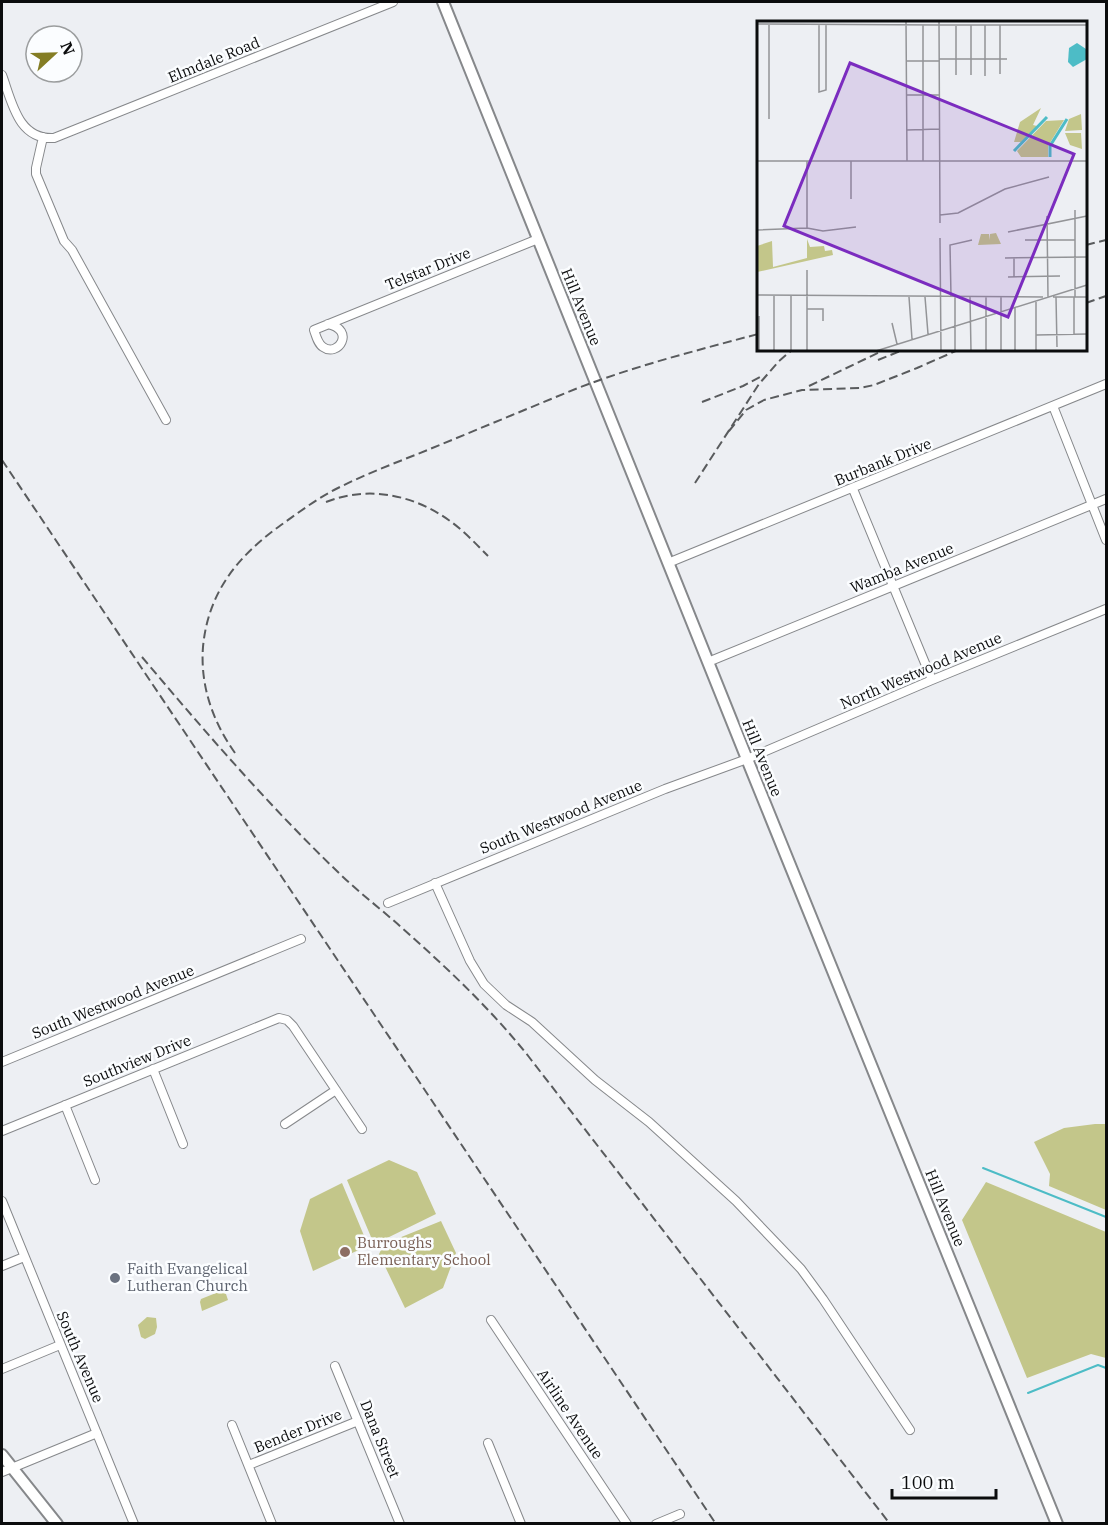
<svg xmlns="http://www.w3.org/2000/svg" width="1108" height="1525" viewBox="0 0 1108 1525" font-family="'IBM Plex Serif',serif">
<rect width="100%" height="100%" fill="#edeff3"/>
<!-- green -->
<path fill="#c3c68a" d="M1095,1124h11v86l-57,-24 1,-12 -16,-32 30,-14z
M389,1160l28,12 19,42 -55,27 -10,-4 -24,-57z
M986,1182l120,50v126l-15,-4 -64,24 -65,-158z
M342,1183l23,55 -2,10 -50,23 -13,-40 10,-32z
M441,1221l15,32 -13,35 -38,20 -26,-54 5,-10z
M221,1291l5,3 2,6 -26,11 -2,-9 1,-3z
M147,1317l9,1 1,9 -2,7 -10,5 -4,-2 -3,-12z"/>
<g fill="none" stroke-linecap="round" stroke-linejoin="round">
<!-- stream -->
<path stroke="#4dbcc6" stroke-width="2" d="M983,1168l123,49
M1028,1393l70,-28 8,3"/>
<defs>
<path id="minor" d="M2,75c10,27 16,65 52,63l339,-136
M43,137l-7,31v6l28,67 8,9 94,170
M328,324c28,6 10,34 -5,23 -5,-3 -7,-11 -9,-17l224,-91
M1053,406l53,134
M853,489l79,191
M668,563l438,-179
M708,662l398,-163
M435,883l35,78 14,23 22,21 26,17 63,58 54,42 87,79 65,68 22,30 87,131
M388,903l277,-114 82,-30 185,-79 174,-71
M2,1062l299,-123
M153,1069l30,75
M65,1105l30,75
M285,1124l51,-34
M2,1131l277,-113 8,2 6,6 69,103
M2,1201l132,323
M2,1266l22,-9
M491,1320l136,204
M335,1366l65,158
M2,1369l58,-24
M232,1425l40,99
M488,1443l33,81
M249,1465l109,-44
M2,1472l95,-39
M656,1524l24,-10"/>
<path id="major" d="M443,2l304,757 310,765
M2,1455l55,69"/>
</defs>
<!-- minor casing -->
<use href="#minor" stroke="#86888b" stroke-width="10"/>
<!-- major casing -->
<use href="#major" stroke="#86888b" stroke-width="14"/>
<!-- minor -->
<use href="#minor" stroke="#fff" stroke-width="8"/>
<!-- major -->
<use href="#major" stroke="#fff" stroke-width="10"/>
<!-- rail -->
<path stroke="#595b5d" stroke-width="2" stroke-dasharray="9 4.5" stroke-linecap="butt" d="M1086,245l20,-5
M1086,303l20,-7
M878,360l25,-10
M809,386l75,-36
M702,402l41,-16 19,-10
M729,431l17,-21 18,-10 38,-10 58,-2 14,-3 43,-17 41,-18
M2,460l714,1064
M695,483l64,-99 20,-23 13,-11
M326,502c43,-17 88,-7 124,19 14,10 26,23 38,35
M142,657c64,76 129,151 200,219 19,18 40,34 59,51 46,41 90,82 128,130l361,467
M235,753c-22,-31 -35,-67 -32,-106 5,-55 35,-91 78,-122 17,-12 34,-25 53,-35 31,-16 64,-28 96,-41 46,-19 92,-38 138,-57 62,-25 127,-41 190,-58"/>
</g>
<!-- markers -->
<circle fill="#8d6e63" stroke="#fbfdff" stroke-width="2" cx="345" cy="1252" r="6"/>
<circle fill="#6b7280" stroke="#fbfdff" stroke-width="2" cx="115" cy="1278" r="6"/>
<g text-anchor="middle" stroke-width="5" stroke-linejoin="round" paint-order="stroke">
<!-- street labels -->
<g font-size="15" fill="#0b0c0d" stroke="#fbfdff">
<text transform="translate(214 60) rotate(-22)" y="5">Elmdale Road</text>
<text transform="translate(428 269) rotate(-22)" y="5">Telstar Drive</text>
<text transform="translate(581 307) rotate(68)" y="5">Hill Avenue</text>
<text transform="translate(883 462) rotate(-22)" y="5">Burbank Drive</text>
<text transform="translate(902 568) rotate(-22)" y="5">Wamba Avenue</text>
<text transform="translate(921 671) rotate(-23)" y="5">North Westwood Avenue</text>
<text transform="translate(762 758) rotate(68)" y="5">Hill Avenue</text>
<text transform="translate(561 817) rotate(-22)" y="5">South Westwood Avenue</text>
<text transform="translate(113 1002) rotate(-22)" y="5">South Westwood Avenue</text>
<text transform="translate(137 1061) rotate(-22)" y="5">Southview Drive</text>
<text transform="translate(945 1208) rotate(68)" y="5">Hill Avenue</text>
<text transform="translate(80 1357) rotate(67)" y="5">South Avenue</text>
<text transform="translate(570 1414) rotate(56)" y="5">Airline Avenue</text>
<text transform="translate(298 1431) rotate(-22)" y="5">Bender Drive</text>
<text transform="translate(380 1439) rotate(68)" y="5">Dana Street</text>
</g>
<!-- education labels -->
<g font-size="15" fill="#785e54" stroke="#fbfdff" text-anchor="start">
<text x="357" y="1248">Burroughs<tspan x="357" dy="17">Elementary School</tspan></text>
</g>
<!-- worship labels -->
<g font-size="15" fill="#5b616d" stroke="#fbfdff" text-anchor="start">
<text x="127" y="1274">Faith Evangelical<tspan x="127" dy="17">Lutheran Church</tspan></text>
</g>
</g>
<!-- overview -->
<g transform="translate(757 21)">
<rect width="330" height="330" fill="#edeff3"/>
<path d="M284,87l-8,17 4,1 -16,16h-7l6,-20zM324,93l1,16 -17,1 4,-12zM307,99l-16,26v11h-27l-4,-6 29,-30zM308,112h16l1,16 -12,-4zM239,212l5,11 -23,1 3,-11h8v6l1,-6zM50,218l3,8 14,-1 1,5 7,-1 1,5 -76,17v-26l15,-5 1,26 34,-9z" fill="#c3c68a"/>
<path d="M320,22l9,6 1,10 -14,8 -5,-5 1,-14z" fill="#4dbcc6"/>
<path fill="none" stroke="#4dbcc6" stroke-width="3" d="M257,130l33,-34M293,136v-11l17,-27"/>
<path fill="none" stroke="#939497" stroke-width="1.5" d="M149,0l1,140M182,0l1,202M0,3l182,1M62,4v67l7,-2v-65M166,4v136M182,4h148M214,4v50M243,4v49M199,5v49M182,38h68M149,40h33M228,55v-51M149,74h33M12,98v-94M150,109l32,-1M0,140h330M94,140v38M318,189v87M183,194l18,-2 47,-24 44,-12M290,195l1,81M50,207v-67M50,207l16,3 33,-4M0,209l50,-2M251,211l79,-16M183,217l1,113M268,219h50M248,237l82,-1M257,237v19M251,256l52,-1M0,274l286,2M34,275v55M194,275l-1,-51 22,-5M152,276l3,42M168,276l3,37M198,276v54M213,276l1,54M229,276v54M244,276v54M296,276h34M299,276l1,50M317,276v37M279,280v50M258,286v44M50,288h16v12M135,302l5,21M279,314l51,-1M2,330v-35M17,330v-55M50,330v-81M119,330l211,-66"/>
<path fill="#7b2cbf" fill-opacity="0.15" stroke="#7b2cbf" stroke-width="3" d="M93,42l224,91 -66,163 -224,-91z"/>
<rect width="330" height="330" fill="none" stroke="#0b0c0d" stroke-width="3"/>
</g>
<!-- border -->
<rect width="1108" height="1525" fill="none" stroke="#0b0c0d" stroke-width="6"/>
<!-- north arrow -->
<g transform="translate(54 54) rotate(68)"><circle r="28" fill="#fbfdff" stroke="#9b9d9e" stroke-width="1.5"/>
<path d="M0-4.5L10 22L0 15L-10 22Z" fill="#847d24"/>
<text y="-9" font-size="16" font-weight="bold" text-anchor="middle" fill="#0b0c0d">N</text>
</g>
<!-- scale -->
<path d="M892 1489v9h104v-9" fill="none" stroke="#0b0c0d" stroke-width="3"/>
<text x="901" y="1489" font-size="18" fill="#0b0c0d" stroke="#fbfdff" stroke-width="4.5" paint-order="stroke">100 m</text>
</svg>
